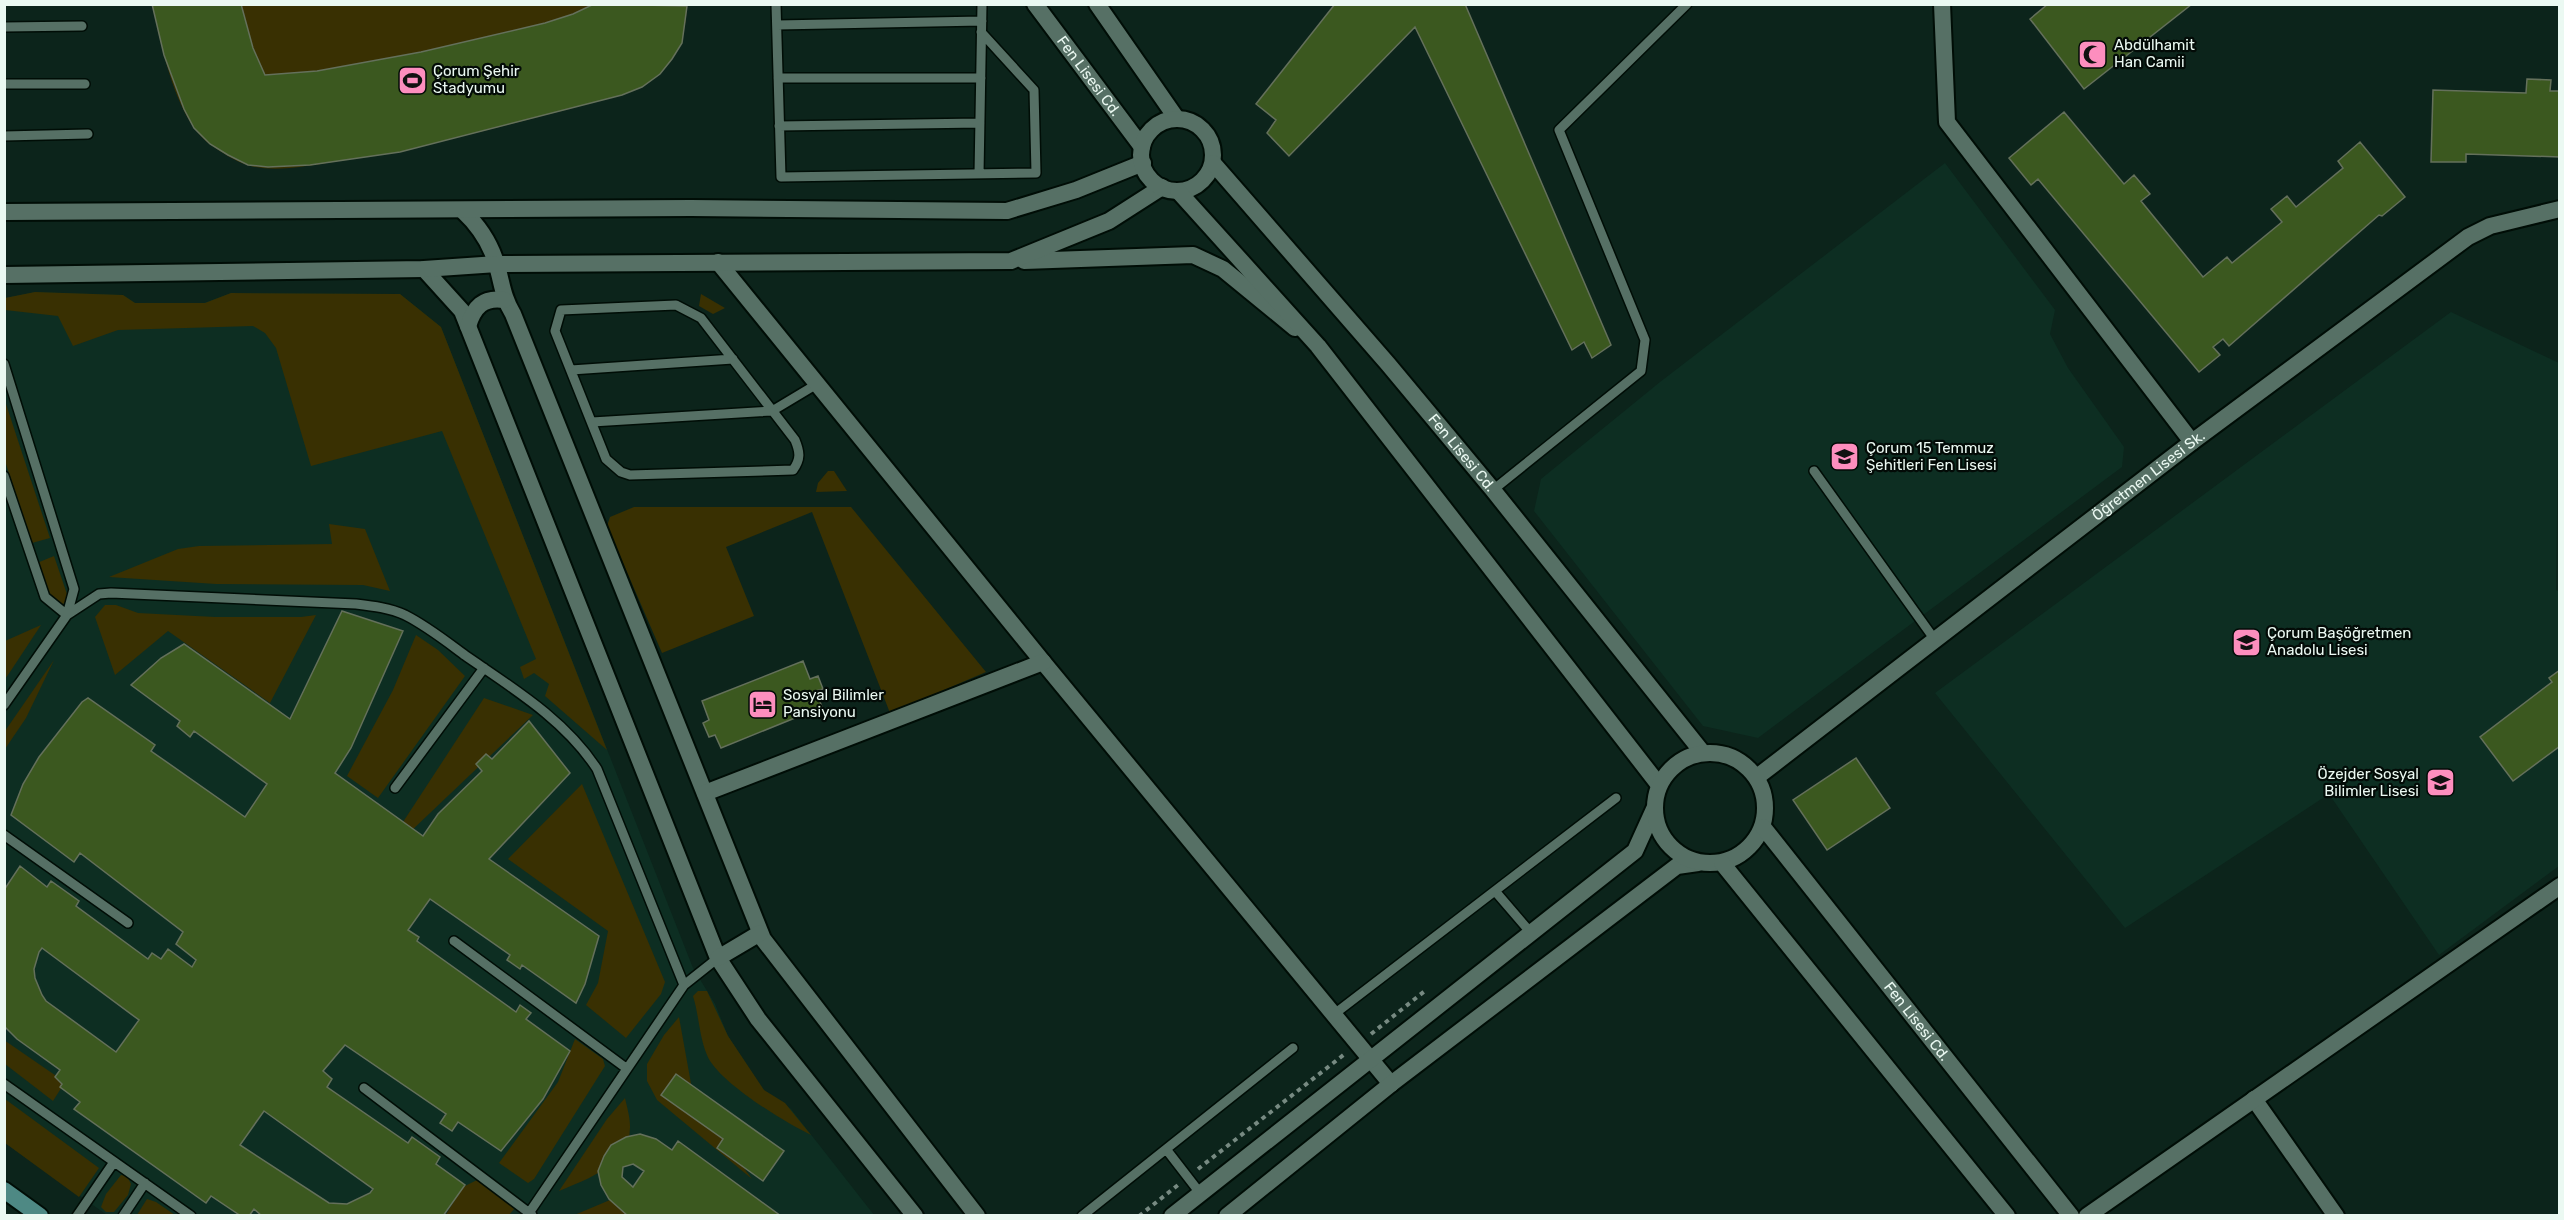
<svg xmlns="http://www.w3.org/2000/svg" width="2564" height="1220" viewBox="0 0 2564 1220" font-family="Rubik,sans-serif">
<rect width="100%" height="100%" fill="#0c241b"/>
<!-- built -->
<path fill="#0d2e22" d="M1945,163l110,147 -5,24 18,34 56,79 -2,20 -364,271 -55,-12 -169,-215 7,-32 119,-97z
M35,292l88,3 12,8h69l27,-10 169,1 41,33 252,641 22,36 13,32 36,55 27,18 83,106h-767l-102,-72v-845z
M2451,312l108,51 -3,227 4,2 -1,274 -120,89 -110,-161 -204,134 -190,-235z"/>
<!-- green -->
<path fill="#393002" d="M687,4c-2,50 -20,71 -65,91 -96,25 -191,52 -289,67 -26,4 -60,11 -86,3 -12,-4 -26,-13 -36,-20 -36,-26 -49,-99 -59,-140z
M35,292l88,3 12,8h70l26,-10 169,1 41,33 166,423 -62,-54 4,-12 -15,-11 -10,6 -4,-12 16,-8 -94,-228 -131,35 -35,-118 -11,-15 -12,-7 -135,4 -45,16 -15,-30 -53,-6v-12z
M701,294l24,14 -12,6 -14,-8z
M5,401l45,137 -18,5 -27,-82z
M828,471h6l13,20 -31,1 2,-9z
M634,507h217l135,165 -96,41 -78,-201 -86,35 28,69 -92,37 -55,-127 3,-9z
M329,524l36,5 25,62 -27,-6 -147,-1 -107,-7 69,-28 21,-3 133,-2z
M54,556l14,41v5l-13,5 -3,-2 -15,-42z
M105,605h11l22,8 77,4h86l15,-2 -46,88 -102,-72 -53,44 -20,-58z
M41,625l-31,47 -5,7v-38z
M416,635l22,15 27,26 -87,122 -31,-22 46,-86z
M54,660l-28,58 -21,31v-18z
M484,698l49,17 -124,118 -6,-11z
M582,784l83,198 -4,12 -35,44 -40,-33 12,-22 10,-52 -100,-72z
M698,991h9l21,45 36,54 21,13 26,32c-27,-13 -94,-54 -104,-80 -8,-19 -8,-40 -14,-59z
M679,1017l15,83 58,79 -95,-79 -10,-19v-17l17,-29z
M575,1039l28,20 2,7 -71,113 -6,4 -29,-20 59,-81z
M4,1040l61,42 -12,19 -48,-37z
M625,1098c2,9 5,19 5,28 1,38 -42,53 -71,65l48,-72z
M5,1099l94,69 -20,29 -74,-54z
M121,1175l6,1 4,8 -3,11 -14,17h-8l-5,-5 5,-13z
M479,1179l36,29 -6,7 -64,1 18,-29z
M147,1199l9,3 19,13h-38z
M610,1200l23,15 -61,1z"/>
<!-- building -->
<path fill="#3b581f" stroke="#64705b" stroke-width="1.5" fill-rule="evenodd" d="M152,4h89l12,44 12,27 52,-4 104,-19 124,-29 28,-9 21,-10 93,2 -5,37 -10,16 -12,15 -18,13 -20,8 -222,57 -90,13 -42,2 -20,-2 -20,-10 -18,-11 -16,-16 -10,-19 -20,-54z
M1335,4h130l146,341 -19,13 -8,-16 -12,8 -157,-323 -126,129 -22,-23 9,-13 -20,-16z
M2048,4h144l-108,85 -54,-70z
M2527,79l24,1 -1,11h10v66l-94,-3v8h-35l2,-72 93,3z
M2064,112l60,72 10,-9 16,19 -9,7 62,76 24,-20 5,6 50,-41 -11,-13 16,-13 9,11 47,-39 -5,-7 22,-19 45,55 -23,19 -3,-1 -150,131 -6,-7 -10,8 7,8 -21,17 -161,-193 -7,6 -22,-27z
M342,611l61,20 -52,117 -16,25 88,63 15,-22 44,-43 -6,-7 10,-10 6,5 37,-38 41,52 -81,86 110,77 -14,48 -9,19 -54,-38 -2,4 -13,-9 3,-5 -80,-56 -22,31 11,7 -2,4 99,71 4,-7 11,8 -5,6 44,32 -27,48 -42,52 -43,-29 -6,9 -12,-8 6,-9 -101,-69 -22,26 9,8 -5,8 81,56 4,-6 28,20 -4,7 29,21 -22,31h-181l-8,-7 -5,7h-8l-30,-20 -5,7 -132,-94 6,-7 -20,-15 2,-3 -7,-7 5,-7 -43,-31 -13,-13v-136l16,-24 27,21 4,-6 28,20 -3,5 72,53 4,-6 9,6 7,-10 24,18 4,-7 -20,-16 7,-12 -103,-79 -6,9 -63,-47 12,-31 16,-27 43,-55 6,-4 67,47 -4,6 94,66 22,-33 -73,-53 -4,6 -13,-11 3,-5 -49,-36 30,-27 23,-14 106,75zM42,948l97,72 -23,32 -70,-51 -4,-6 -7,-17 -1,-9 5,-17zM264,1111l109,78 -3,4 -23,11 -18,-1 -89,-58z
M803,661l7,18 8,-3 5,13 -7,2 6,16 -101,41 -6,-13 -6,2 -6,-14 6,-3 -7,-19z
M2560,670v76l-47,35 -33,-44 72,-55 -3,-4z
M1856,758l34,50 -63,42 -34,-50z
M676,1074l108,77 -21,30 -46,-33 6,-9 -62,-44z
M640,1134l16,5 16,11 6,-9 103,75h-153l-19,-17 -8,-14 -3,-14 6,-15 7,-11 15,-8zM633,1164l11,7 -11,16 -11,-10 1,-10z"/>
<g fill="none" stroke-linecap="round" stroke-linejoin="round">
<defs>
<path id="service" d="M776,4l5,173 255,-4 -2,-83 -53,-58
M777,25l205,-4
M4,27l78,-1
M778,78h203
M4,84h81
M779,126l201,-3
M4,136l84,-2
M979,174l3,-170
M676,305l25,13 94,122c5,12 6,19 -2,30l-163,5 -9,-3 -15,-13 -51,-128 6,-21z
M4,364l70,225 -7,26 -63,90
M571,370l162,-11
M592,422l180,-11 45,-27
M1814,471l121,169
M4,476l41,121 22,18
M1493,490l148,-119 4,-31 -86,-210 128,-126
M67,615l32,-21 12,-1 245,11c17,2 34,4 49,11 22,11 42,27 61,41 48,33 99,64 131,113l87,216 -157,231
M395,788l89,-120
M4,835l124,88
M1495,891l36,42
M454,941l172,127
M684,985l34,-27
M1333,1015l283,-217
M4,1084l187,132
M364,1088l168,127
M1166,1149l34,44
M77,1216l37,-54
M123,1216l22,-33
M1082,1216l211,-168"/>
<g id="minor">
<path d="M1942,4l5,118 245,320"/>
<path d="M463,211c16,15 28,33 34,55 5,17 6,32 16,48l250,625 214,277"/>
<path d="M4,212l687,-4 316,3 69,-21 67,-27"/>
<path d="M1024,261l169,-6 30,14 72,59"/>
<path d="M718,262l325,400 348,422"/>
<path d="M424,269l38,42 256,647 40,61 157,197"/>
<path d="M4,275l420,-6 73,-5 514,-3 98,-40 53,-34"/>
<path d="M468,326c6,-19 15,-29 36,-26"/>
<path id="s1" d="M1757,777l435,-335 276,-205 22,-11 70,-17"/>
<path d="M705,793l338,-131"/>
<path d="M718,958l42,-25"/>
<path d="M2254,1099l82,117"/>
<path d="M1172,1216l463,-365 19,-42"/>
<path d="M1227,1216l164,-132 286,-218 21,-3"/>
<path d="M2087,1216l473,-330"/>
</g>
<g id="tertiary">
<path id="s2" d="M1035,4l107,143"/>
<path d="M1097,4l80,115"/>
<circle cx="1177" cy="155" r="36"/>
<path id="s3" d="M1213,163l175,201 105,126 210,263"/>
<path d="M1178,191l140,155 341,439"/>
<circle cx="1710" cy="808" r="55"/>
<path id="s4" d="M1763,827l308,389"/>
<path d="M1722,863l285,353"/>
</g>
<path id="secondary" d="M4,1190l36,26"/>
</defs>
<!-- service casing -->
<use href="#service" stroke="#000d06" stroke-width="12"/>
<!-- minor casing -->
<use href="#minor" stroke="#000d06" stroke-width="20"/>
<!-- tertiary casing -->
<use href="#tertiary" stroke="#000d06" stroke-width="20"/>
<!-- secondary casing -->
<use href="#secondary" stroke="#000d06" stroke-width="20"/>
<!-- path -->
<path stroke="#778a82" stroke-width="4" stroke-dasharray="4.5 4.5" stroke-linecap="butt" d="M1371,1034l55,-44
M1198,1169l148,-116
M1139,1216l39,-31"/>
<!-- service -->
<use href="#service" stroke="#567065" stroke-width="9"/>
<!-- minor -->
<use href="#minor" stroke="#567065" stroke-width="16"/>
<!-- tertiary -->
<use href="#tertiary" stroke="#567065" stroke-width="16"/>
<!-- secondary -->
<use href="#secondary" stroke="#4e8984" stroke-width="16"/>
</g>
<!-- icons -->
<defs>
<symbol id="mosque-square" viewBox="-11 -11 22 22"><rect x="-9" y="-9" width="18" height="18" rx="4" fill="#fd8ebe" stroke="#030b07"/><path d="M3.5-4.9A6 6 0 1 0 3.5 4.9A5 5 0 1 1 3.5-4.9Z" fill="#111"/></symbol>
<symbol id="stadium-square" viewBox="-11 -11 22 22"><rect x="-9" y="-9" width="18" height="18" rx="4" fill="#fd8ebe" stroke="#030b07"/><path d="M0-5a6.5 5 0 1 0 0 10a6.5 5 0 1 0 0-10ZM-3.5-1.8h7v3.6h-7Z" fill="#111"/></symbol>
<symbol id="school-square" viewBox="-11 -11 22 22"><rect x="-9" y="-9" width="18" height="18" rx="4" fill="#fd8ebe" stroke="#030b07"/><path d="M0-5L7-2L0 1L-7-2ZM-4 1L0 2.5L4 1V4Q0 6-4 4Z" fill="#111"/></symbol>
<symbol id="hotel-square" viewBox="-11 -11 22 22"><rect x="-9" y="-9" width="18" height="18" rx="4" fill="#fd8ebe" stroke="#030b07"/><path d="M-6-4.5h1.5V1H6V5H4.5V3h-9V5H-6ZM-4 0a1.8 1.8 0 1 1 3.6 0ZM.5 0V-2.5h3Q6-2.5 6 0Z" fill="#111"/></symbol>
</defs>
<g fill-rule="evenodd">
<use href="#mosque-square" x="2076" y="38" width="33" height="33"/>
<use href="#stadium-square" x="396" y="64" width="33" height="33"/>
<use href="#school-square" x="1828" y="440" width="33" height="33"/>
<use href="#school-square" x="2230" y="626" width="33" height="33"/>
<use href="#hotel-square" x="746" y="688" width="33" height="33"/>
<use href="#school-square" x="2424" y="766" width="33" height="33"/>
</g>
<g text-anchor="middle" stroke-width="4.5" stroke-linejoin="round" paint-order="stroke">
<!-- poi labels -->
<g font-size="15" fill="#ebf9f2" stroke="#030b07" text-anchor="start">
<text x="2114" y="50">Abdülhamit<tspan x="2114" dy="17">Han Camii</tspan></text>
<text x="433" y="76">Çorum Şehir<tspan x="433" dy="17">Stadyumu</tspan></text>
<text x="1866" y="453">Çorum 15 Temmuz<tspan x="1866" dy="17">Şehitleri Fen Lisesi</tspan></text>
<text x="2267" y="638">Çorum Başöğretmen<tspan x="2267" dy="17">Anadolu Lisesi</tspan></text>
<text x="783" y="700">Sosyal Bilimler<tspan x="783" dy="17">Pansiyonu</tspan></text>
<text x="2419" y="779" text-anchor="end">Özejder Sosyal<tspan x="2419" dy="17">Bilimler Lisesi</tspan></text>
</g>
<!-- street labels -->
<g font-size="15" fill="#ebf9f2" stroke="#030b07">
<text dy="5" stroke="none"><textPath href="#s2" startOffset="90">Fen Lisesi Cd.</textPath></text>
<text dy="5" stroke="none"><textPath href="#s3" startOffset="382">Fen Lisesi Cd.</textPath></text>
<text dy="5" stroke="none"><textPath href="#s1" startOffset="494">Öğretmen Lisesi Sk.</textPath></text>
<text dy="5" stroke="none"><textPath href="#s4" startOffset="248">Fen Lisesi Cd.</textPath></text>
</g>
</g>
<!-- border -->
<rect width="2564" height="1220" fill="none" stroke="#ebf9f2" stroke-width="12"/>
</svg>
